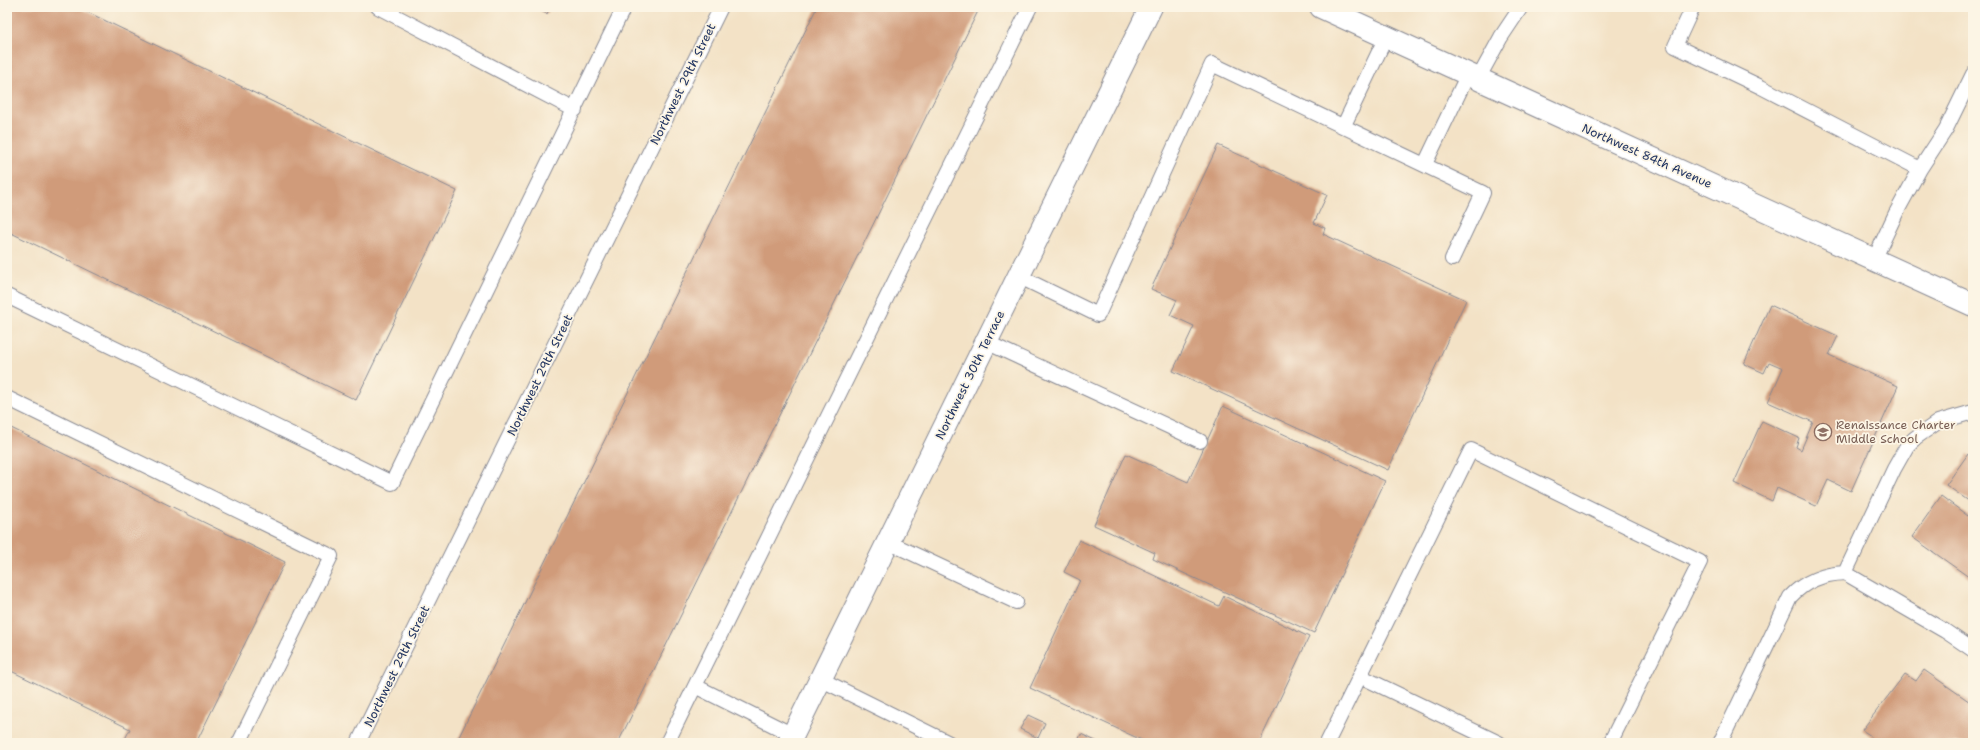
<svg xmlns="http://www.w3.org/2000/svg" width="1980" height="750" viewBox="0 0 1980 750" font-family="'Shantell Sans',sans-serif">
<rect width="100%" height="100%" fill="#fcf5e5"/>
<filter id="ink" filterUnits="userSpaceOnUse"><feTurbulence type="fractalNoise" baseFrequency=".025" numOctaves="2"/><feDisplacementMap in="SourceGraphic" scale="8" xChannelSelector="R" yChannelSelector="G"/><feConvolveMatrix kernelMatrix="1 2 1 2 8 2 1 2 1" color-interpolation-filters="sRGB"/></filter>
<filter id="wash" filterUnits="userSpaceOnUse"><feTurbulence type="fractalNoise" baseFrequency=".012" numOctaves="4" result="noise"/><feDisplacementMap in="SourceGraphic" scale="16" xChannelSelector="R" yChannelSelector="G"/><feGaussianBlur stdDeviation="0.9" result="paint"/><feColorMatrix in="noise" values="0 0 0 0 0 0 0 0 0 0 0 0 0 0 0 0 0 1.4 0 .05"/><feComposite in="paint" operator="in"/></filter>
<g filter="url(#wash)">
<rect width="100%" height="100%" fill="#f3e2c6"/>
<g id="blocks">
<!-- building -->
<path fill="#d09b7a" d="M7,7h70l380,184 -101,209 -349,-169z
M533,7h17l-3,7z
M817,7h163l-362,736h-162z
M1218,145l109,50 -13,28 11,5 -2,6 143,66 -78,170 -215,-99 21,-45 -24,-11 7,-15 -26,-11z
M1770,305l68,31 -9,19 69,31 -47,105 -23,-11 -12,26 -39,-18 -5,13 -38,-18 28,-62 37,17 -3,9 5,3 12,-28 -45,-20 15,-34 -14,-6 -5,11 -20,-9z
M1223,406l162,75 -71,152 -161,-74 2,-6 -61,-28 32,-71 62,28z
M7,426l278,136 -89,181h-73l7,-14 -123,-60z
M1968,454l5,4v46l-27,-19z
M1941,496l27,20 5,-7v71l-61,-43z
M1079,540l140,66 5,-10 85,41 -50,106h-111l-118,-55 50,-108 -16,-8z
M1924,670l49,34v39h-106l4,-7 -9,-6 43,-56 11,7z
M1028,715l17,8 -7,15 -18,-9z
M1081,734l19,9h-23z"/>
</g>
</g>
<g filter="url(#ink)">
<use href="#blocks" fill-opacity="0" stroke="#878892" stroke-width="1"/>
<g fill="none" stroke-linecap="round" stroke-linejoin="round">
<defs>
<path id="service" d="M378,7l197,103
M1693,7l-18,39 86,41 159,82 26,-40 27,-55
M1478,79l23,-42 20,-30
M1344,125l42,-88
M1425,164l43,-90
M1874,260l22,-47 24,-44
M1018,276l80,39 114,-251 271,129 -31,66
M7,296l385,187 232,-476
M986,342l214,99
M7,398l324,158 -92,187
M888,542l128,60
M1845,573l49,-104 13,-23 8,-8 23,-16 35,-10
M820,679l129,64
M695,686l335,-679
M358,743l363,-736
M667,743l28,-57 98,49
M1327,743l33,-67
M1499,743l-139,-67 111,-226 229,112 -90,181
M1720,743l70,-146c15,-16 32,-23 55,-24l100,58 28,19"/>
<path id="minor" d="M1321,7l652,298"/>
<path id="tertiary" d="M789,743l362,-736"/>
</defs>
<!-- service casing -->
<use href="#service" stroke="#878892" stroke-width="16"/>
<!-- minor casing -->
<use href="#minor" stroke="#878892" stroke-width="24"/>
<!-- tertiary casing -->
<use href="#tertiary" stroke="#878892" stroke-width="24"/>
<!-- service -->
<use href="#service" stroke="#fff" stroke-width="14"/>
<!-- minor -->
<use href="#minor" stroke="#fff" stroke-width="22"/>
<!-- tertiary -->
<use href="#tertiary" stroke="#fff" stroke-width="22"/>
</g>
</g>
<!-- icons -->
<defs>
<symbol id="school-ring" viewBox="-11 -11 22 22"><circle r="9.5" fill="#fcf5e5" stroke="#8d6e63" stroke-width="1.5"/><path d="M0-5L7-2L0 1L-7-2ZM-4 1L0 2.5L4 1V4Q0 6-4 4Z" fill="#8d6e63"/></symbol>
</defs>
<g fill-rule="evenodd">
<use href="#school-ring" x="1813" y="422" width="20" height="20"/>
</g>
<g text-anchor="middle" stroke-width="3.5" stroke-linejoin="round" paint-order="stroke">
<!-- street labels -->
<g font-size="12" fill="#1b2f5e" stroke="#fcf5e5">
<text transform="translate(683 84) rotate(-64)" y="4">Northwest 29th Street</text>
<text transform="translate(1647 156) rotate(24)" y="4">Northwest 84th Avenue</text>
<text transform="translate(540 375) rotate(-64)" y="4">Northwest 29th Street</text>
<text transform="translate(970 375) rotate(-64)" y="4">Northwest 30th Terrace</text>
<text transform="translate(397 666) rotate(-64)" y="4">Northwest 29th Street</text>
</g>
<!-- education labels -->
<g font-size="12" fill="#785e54" stroke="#fcf5e5" text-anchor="start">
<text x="1836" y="429">Renaissance Charter<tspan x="1836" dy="14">Middle School</tspan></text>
</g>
</g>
<!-- margin -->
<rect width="1980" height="750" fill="none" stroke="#fcf5e5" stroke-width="24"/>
</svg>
